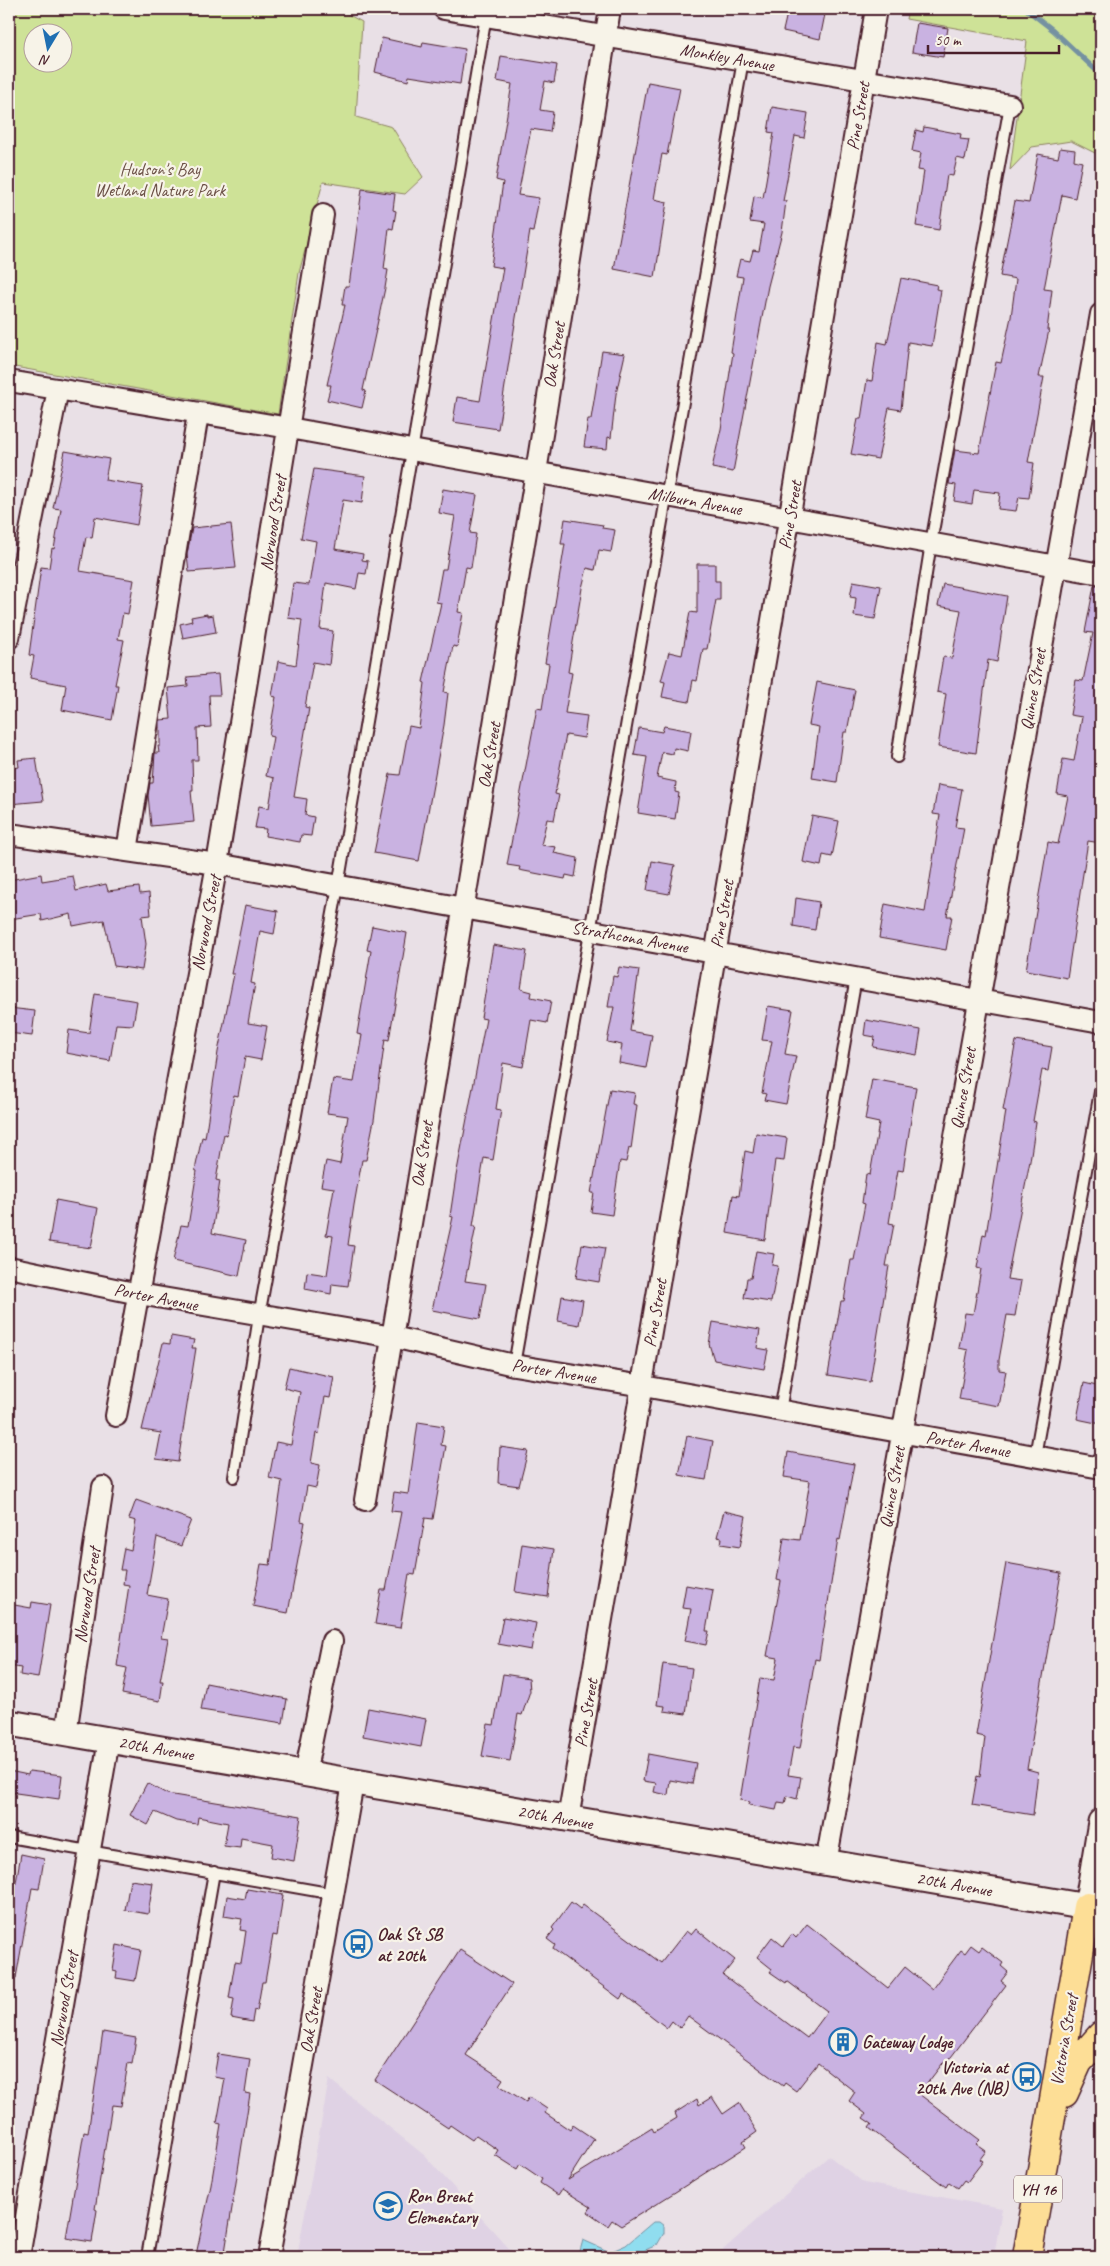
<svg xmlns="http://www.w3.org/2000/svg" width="1110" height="2266" viewBox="0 0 1110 2266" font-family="Caveat,sans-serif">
<rect width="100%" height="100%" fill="#e9e0e6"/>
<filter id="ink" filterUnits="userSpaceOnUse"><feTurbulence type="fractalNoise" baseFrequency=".02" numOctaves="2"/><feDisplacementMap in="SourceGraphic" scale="10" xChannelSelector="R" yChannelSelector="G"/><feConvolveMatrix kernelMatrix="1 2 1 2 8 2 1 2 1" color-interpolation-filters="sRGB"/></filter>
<g filter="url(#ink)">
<!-- built -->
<path fill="#dfd2e4" d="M329,2079l95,76 93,102h-220z
M829,2156l35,27 138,25 -8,49h-279z"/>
<!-- green -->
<path fill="#cee297" stroke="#8c8061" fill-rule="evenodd" d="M9,9h329l24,13 -6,95 36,10 31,50 -18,17 -82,-12 -24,91 -21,141 -269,-48zM32,32h30v30h-30z
M908,9h193v147l-30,-15 -39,6 -22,23 17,-129 -121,-22z"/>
<!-- water -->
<path fill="#90ddef" stroke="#7491a1" d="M653,2222h6l5,4v7l-7,12 -14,6h-14l-15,6h-28l-6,-6 3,-11 27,12 16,-7z"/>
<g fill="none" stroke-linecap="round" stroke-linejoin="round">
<!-- stream -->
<path stroke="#7491a1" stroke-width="5" d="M1026,9l27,21 48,45"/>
</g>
<!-- building -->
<path fill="#c9b2e1" stroke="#4a1f2b" d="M788,9h38l-6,30 -37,-8z
M917,23l31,5 -5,29 -31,-5z
M382,38l40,9 1,-5 42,7 -5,35 -51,-8 -1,5 -33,-9z
M501,56l56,9 -3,18 -9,-2 -5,29 13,2 -3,20 -19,-3 -13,66 21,3 -6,34 -3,-1 -32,198 -45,-7 4,-25 23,4 23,-133 -12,-2 12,-84 -7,-2 16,-96 -15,-3z
M648,82l32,6 -13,67 -5,-1 -8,45 13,3 -12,75 -41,-8z
M772,107l36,6 -4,25 -9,-2 -12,65h3l-4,31 -14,54 -35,186 -21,-4 9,-39 12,-76 -2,-1 12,-75 -7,-1 4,-17 10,2 3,-11 6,1 5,-27 -14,-2 4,-26 9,2 11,-65 -6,-1z
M924,127l37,7 -1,5 9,1 -4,20 -8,-2 -4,18 -6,-1 -8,55 -23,-4 8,-55 -6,-1 3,-17 -9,-2 4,-21 7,2z
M1060,148l15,2 -1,10 8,2 -7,36 -13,-3 -18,94 8,1 -5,40h2l-10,47h5l-16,85 6,1 -5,35 -10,-1 -3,14 -18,-2 2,-16 -26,-3 -2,14 -18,-3 2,-16 -7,-1 6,-34 24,3 17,-91 5,1 10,-46 5,-38 -16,-3 15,-75 14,2 9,-49 20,4z
M362,189l33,5 -2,16 3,1 -3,18 -4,-1 -5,41 4,1 -3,18 -22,102 3,1 -4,17 -35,-8 4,-15h-4l18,-80h-3l3,-19h4z
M901,278l36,7 -1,4 5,1 -9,56 -24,-4 -7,68 -12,-2 -11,51 -27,-5 7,-35h3l6,-39 5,1 6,-39 9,2z
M602,351l23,3 -9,40 -5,44 -3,-1 -1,12 -23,-2 4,-28h3z
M65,451l44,8 -4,21 38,6 -6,39 -42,-8 -3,21 -6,-1 -6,34 54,9 -6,34 -5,-1 -5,26 6,1 -9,45h3l-6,35 -50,-10 4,-25 -36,-7 4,-22 -5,-1 12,-88 8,1 3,-20 2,1 7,-40 -8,-1z
M314,469l51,7 -3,27 -19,-3 -8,49 28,5 -1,6 6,1 -2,13 -7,-1 -3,16 -30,-6 -6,46 13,2 -4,34 -16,-3 -8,45 4,1 -15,89 13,2 -2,16 9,2 -3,19 -10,-1 -1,7 -35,-6 1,-7 -11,-1 4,-22 10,2 5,-30 -8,-2 7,-39 -4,-1 7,-39 -4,-1 6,-35 18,4 6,-45 -14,-2 5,-35 16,2 7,-44 -15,-3z
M443,489l34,6 -7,38 6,1 -5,34 -5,-1 -8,45 5,1 -6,34 -4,-1 -9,46 4,1 -4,32 -25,136 -45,-8 16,-79 10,1 9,-49 10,2 6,-45 -2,-1 18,-79 -5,-1 6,-33h4l9,-53 -16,-3z
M565,519l38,6 -1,3 13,2 -4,22 -12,-2 -4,20 -8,-2 -5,20 -14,84 4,1 -7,40 22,3 -3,22 -18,-3 -11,59 4,1 -5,25 -7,-1 -6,26 15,2 -2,6 24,5 -3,19 -9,-2 -1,4 -46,-9 1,-3 -13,-2 30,-157 5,1 7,-45 -4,-1 20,-119h-4z
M231,524l5,44 -47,4 -2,-18 5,-26z
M697,564h18v17h5v19h-4l-9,49h-4l-6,32 -4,-1 -4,22 -27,-5 3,-15 -4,-1 8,-29 13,3 8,-43 7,1z
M853,581l28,5 -6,33 -21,-3 2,-18 -6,-1z
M943,584l64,12 -10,66 -9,-2 -12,93 -38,-6 8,-53 -9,-2 6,-35 9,1 9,-48 -23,-4z
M1094,586h7v257l-13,-2 -21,137 -41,-8 22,-128 10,2 10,-48 -11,-2 6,-35 11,2 8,-44 -12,-2 6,-35 7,1 10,-48 -8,-1z
M207,614v2l6,-1 3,17 -33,6 -3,-14 12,-3 -1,-4z
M218,674l2,21h-11l2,32 -14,1 1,32h-6l1,31h-2l3,31 -43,4 -3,-31 2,-12h3l2,-30h4l-1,-7h2v-26l11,-1 -3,-31 20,-2 -1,-9z
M817,682l38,8 -8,42h-3l-7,50 -25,-4 7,-51 -10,-2z
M664,726l27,5 -3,20 -14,-3 -1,6 -11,-2 -5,26 19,4 -1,10 4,1 -4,26 -37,-6 9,-56 -13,-2 5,-27 23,4z
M36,758l7,43 -34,3v-35l10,-2 -1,-7z
M938,785l24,4 -7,38 9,1 -17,88h5l-6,34 -67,-12 6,-34 40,8 15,-97 -7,-1z
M812,816l27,5 -7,36 -9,-2 -2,11 -18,-4z
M652,861l23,4 -6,29 -22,-4z
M41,874l1,7 31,-5 3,15 30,-7 2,7 31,-4 1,7 9,-1 2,22 -9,1 4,28 -4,26 -28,-4 -10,-46 -31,6 -2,-12 -29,7 -1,-7 -31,5 -1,-39z
M796,898l23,4 -4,28 -22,-4z
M245,905l33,6 -4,23 -14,-3 -9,52 4,1 -7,39 19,3 -6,34 -16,-3 -7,39 -4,-1 -7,40 -3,-1 -8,46 4,1 -8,52 34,7 -7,36 -66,-15 8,-36 7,1 9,-55 -2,-1 7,-33 3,1 13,-86 16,-78h-3z
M372,926l35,7 -18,107 -4,-1 -11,81 -8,40h-4l-8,45 -6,40 6,1 -6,40 -16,-2 -1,10 -26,-5 2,-17 20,3 6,-39 -7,-1 8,-47 -13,-2 5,-25 14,3 8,-48 -21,-3 6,-34 21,3 8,-47 -5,-1 14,-83 -4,-1z
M493,945l34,6 -6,38 11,3 -1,5 20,4 -4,22 -16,-3 -8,47 -20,-4 -7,46 5,1 -8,50 -9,-2 -11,68h3l-11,55 21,3 -6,35 -48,-9 21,-93 -3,-1 6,-40 30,-157 -5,-1z
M619,967l20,3 -9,61 22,4 -6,33 -27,-5 3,-18 -15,-3 7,-35h-6l5,-31 4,1z
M95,994l42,7 -4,24 -17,-1 -6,37 -44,-8 3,-23 20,3z
M768,1006l25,4 -8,44 11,2 -10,48 -22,-4 2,-6 -4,-1 10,-52 -10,-1z
M9,1008l26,3 -3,25 -23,-3z
M866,1020l55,10 -4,25 -44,-8 2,-10 -11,-2z
M1016,1041l36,6 -4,24 -6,-1 -9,51 3,1 -6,39 -23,118 14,2 -6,35 -8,-1 -8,45v10l7,1 -7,35 -40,-7 9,-49 -9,-2 6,-35 8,1 8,-45 -4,-1 6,-34 3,1 20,-124 -3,-1z
M872,1079l44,8 -13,84 -5,-1 -9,53 5,1 -8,42h3l-19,116 -42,-7 13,-74h3l7,-41h3l11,-56 -3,-1 4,-29 4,1 9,-52 -14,-3z
M610,1089l25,4 -2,11 4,1 -6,44 -2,-1 -3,14 -6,-1 -8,54 -21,-3 3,-19h-3z
M756,1133l31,5 -3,23 -9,-1 -10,80 -38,-7 6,-38 6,1 6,-45 8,2z
M56,1200l42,8 -7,40 -42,-6z
M582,1244l23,4 -6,34 -23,-4z
M756,1251l18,3 -2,11 6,1 -7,36 -27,-4 3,-20h4z
M562,1296l21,4 -4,25 -21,-4z
M713,1322l47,8 -3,18 11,2 -4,19 -50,-9 -5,-16z
M171,1336l23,4 -2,8h4l-18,114 -22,-3 5,-26 -19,-3 21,-87 7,1z
M289,1367l45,10 -4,21 -5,-1 -6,37 -3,-1 -5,30 9,2 -4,23 -9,-2 -6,35 4,1 -17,91 -35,-7 8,-42 9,1 12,-84 -13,-3 7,-36 15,3 9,-53 -16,-4z
M1084,1383l17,4v37l-24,-5z
M418,1422l26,4 -3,19 5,1 -13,73 -8,-1 -10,57 -6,-1 -9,54 -25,-4 6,-34h5l15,-78 -10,-1 3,-19 14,2z
M687,1436l26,5 -7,39 -27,-5z
M500,1447l28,4 -9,35 -21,-3z
M788,1452l66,12 -14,76 -2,-1 -19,121 -4,-1 -15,89 -7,-1 -5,28 13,2 -4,22 -10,-3 -2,7 -7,-1 -2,8 -27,-5 1,-3 -10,-2 20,-122 14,2 4,-22 -11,-2 14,-75 -4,-1 7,-42 16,2 10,-59 -26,-4z
M136,1500l55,20 -10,26 -24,-9 -10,58 21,4 -7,39 7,1 -8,42h3l-3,20 -38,-7 5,-26 -10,-2 12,-81 -6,-1 2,-14h-5l4,-22 7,2 5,-29 -7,-2z
M724,1511l22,5 -6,31 -19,-3 1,-6 -5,-1z
M522,1544l32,5 -6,48 -33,-5z
M1006,1563l55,10 -34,196 11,3 -5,43 -61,-10 5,-29 3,1 5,-40 -9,-2z
M686,1585l27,5 -7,41h3l-3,14 -21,-4 6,-32 -9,-1z
M32,1602l18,3 -12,73 -18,-3 1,-7 -12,-2v-62l22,4z
M503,1617l33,6 -5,27 -33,-6z
M663,1664l29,4 -6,46 -22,-3 1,-5 -8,-1z
M503,1674l26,4 1,13 -8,24 -4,-1 -8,47 -28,-5 6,-32 6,1z
M206,1683l81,16 -4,24 -82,-13z
M368,1708l58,11 -5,28 -58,-11z
M648,1754l48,9 -4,21 -22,-4 -2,15 -14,-3 2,-9 -13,-2z
M9,1771l19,4 1,-4 33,4 -3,24 -50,-7z
M147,1783l20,11 134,22 -7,45 -23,-4 2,-13 -32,-6 -1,10 -16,-2 4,-23 -30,-6 -1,7 -21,-3 -21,-9 -7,13 -18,-10z
M21,1854l23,5 -5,30 -7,-1 -16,90 -7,-1v-73l3,1z
M130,1880l23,3 -5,31 -23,-4z
M247,1889l36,6 -6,41 -4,-1 -8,47h-3l-5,29 -3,-1 -2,12 -21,-4 3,-19 -5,-1 6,-36 6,1 5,-32 -6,-1 2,-11 -18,-3 3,-20 18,3z
M571,1902l9,7 3,-4 78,58 25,-32 5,4 5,-6 39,31 -12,15 84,63 20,-27 -40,-30 -1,2 -16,-11 2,-3 -15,-12 15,-20 11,9 9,-12 4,4 11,-14 81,64 17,-21 27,22 29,-39 4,3 6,-8 8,6 3,-4 21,16 -2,3 7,6 -7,9 5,4 -58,76 -2,-2 -27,35 61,46 -4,4 10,7 -6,8 3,2 -16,21 -3,-2 -6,8 -9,-6 -3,5 -77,-59 3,-4 -9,-6 3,-4 -17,-13 6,-9 -37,-29 -22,28 -11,-8 -2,3 -95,-70 -8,12 -8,-7 -5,7 -44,-34 -3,5 -67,-50 2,-4 -8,-6 7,-9 -2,-2z
M117,1945l24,5 -6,31 -19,-3 1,-6 -4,-1z
M460,1950l52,34 -46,71 37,24 -4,6 27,17 3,-5 18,12 -2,4 25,17 3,-5 21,14 -26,41 84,-52 2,4 23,-14 -2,-5 22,-14 2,6 13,-8 11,17 16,-11 18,29 -14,10 3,5 -58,37 -67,42 -9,-6 -4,6 -20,-14 3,-5 -29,-18 -4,6 -18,-12 2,-4 -22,-15 -3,5 -22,-14 3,-5 -22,-15 -4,5 -22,-15 -2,3 -73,-48z
M103,2032l33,6 -4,26 -4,-1 -7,43 -9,-1 -17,104 2,1 -5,32 -26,-4 18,-106 4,1z
M218,2054l32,5 -5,34 5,1 -25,158 -10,-2 -2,7h-8l-9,-2 15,-70 10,-61 -4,-1 8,-44 -11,-2z"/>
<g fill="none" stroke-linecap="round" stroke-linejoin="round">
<defs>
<path id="service" d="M897,757l34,-214 79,-438
M514,1365l229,-1305
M780,1411l76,-433
M1035,1456l66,-370
M234,1477l25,-161 79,-430 148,-870
M9,1837l325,57
M147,2257l67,-385"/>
<path id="minor" d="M444,9l566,96
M9,381l280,47 812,146
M9,638l49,-249
M9,834l208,30 884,158
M127,851l71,-437
M9,1267l130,27 254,43 121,28 129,21 458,82
M116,1416l101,-552 106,-649
M365,1500l171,-1028 74,-463
M66,1733l37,-246
M305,1774l27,-133
M568,1819l308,-1810
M826,1863l275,-1549
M19,2257l90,-517
M269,2257l84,-474"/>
<path id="tertiary" d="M9,1723l1078,184 14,-85"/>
<path id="trunk" d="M1064,2093l14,-31 23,-26
M1027,2257l60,-350 14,2"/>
</defs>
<!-- service casing -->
<use href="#service" stroke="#4a1f2b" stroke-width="14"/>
<!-- minor casing -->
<use href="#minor" stroke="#4a1f2b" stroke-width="24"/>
<!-- tertiary casing -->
<use href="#tertiary" stroke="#4a1f2b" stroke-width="29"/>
<!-- trunk casing -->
<use href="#trunk" stroke="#4a1f2b" stroke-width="31"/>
<!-- service -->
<use href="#service" stroke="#f7f3e8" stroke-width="10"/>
<!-- minor -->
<use href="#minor" stroke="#f7f3e8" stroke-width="20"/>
<!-- tertiary -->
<use href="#tertiary" stroke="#f7f3e8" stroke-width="25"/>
<!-- trunk -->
<use href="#trunk" stroke="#fdde96" stroke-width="28"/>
</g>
</g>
<!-- icons -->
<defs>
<symbol id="bus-ring" viewBox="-11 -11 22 22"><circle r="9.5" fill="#f7f3e8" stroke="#1f6fb2" stroke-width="1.5"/><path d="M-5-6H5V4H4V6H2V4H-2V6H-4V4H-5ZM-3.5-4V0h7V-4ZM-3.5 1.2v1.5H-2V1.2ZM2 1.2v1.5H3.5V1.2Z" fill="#1f6fb2"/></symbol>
<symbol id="building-ring" viewBox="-11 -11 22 22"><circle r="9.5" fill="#f7f3e8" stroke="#1f6fb2" stroke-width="1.5"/><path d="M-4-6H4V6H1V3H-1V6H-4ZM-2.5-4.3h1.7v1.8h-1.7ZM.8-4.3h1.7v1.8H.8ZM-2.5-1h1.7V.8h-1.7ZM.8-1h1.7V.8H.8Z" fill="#1f6fb2"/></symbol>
<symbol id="school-ring" viewBox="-11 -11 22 22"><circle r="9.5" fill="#f7f3e8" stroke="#1f6fb2" stroke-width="1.5"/><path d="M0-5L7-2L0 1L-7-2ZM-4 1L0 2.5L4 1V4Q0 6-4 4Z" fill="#1f6fb2"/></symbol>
</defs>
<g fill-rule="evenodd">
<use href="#bus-ring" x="342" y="1928" width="32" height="32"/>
<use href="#building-ring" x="827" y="2026" width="32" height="32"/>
<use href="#bus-ring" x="1011" y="2061" width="32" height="32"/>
<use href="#school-ring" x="372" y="2190" width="32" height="32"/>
</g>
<g text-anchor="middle" stroke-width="4.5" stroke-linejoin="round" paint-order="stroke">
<!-- shield labels -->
<rect fill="#f7f3e8" stroke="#7e5f64" stroke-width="1" x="1014" y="2175.5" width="48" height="27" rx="4"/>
<g font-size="16" font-weight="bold" fill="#4a1f2b">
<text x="1038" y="2195">YH 16</text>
</g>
<!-- street labels -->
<g font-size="18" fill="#4a1f2b" stroke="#f7f3e8">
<text transform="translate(727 57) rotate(10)" y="6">Monkley Avenue</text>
<text transform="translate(858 116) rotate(-80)" y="6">Pine Street</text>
<text transform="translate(554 355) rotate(-81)" y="6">Oak Street</text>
<text transform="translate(695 501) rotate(10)" y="6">Milburn Avenue</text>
<text transform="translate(790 515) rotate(-80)" y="6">Pine Street</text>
<text transform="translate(273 523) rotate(-81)" y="6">Norwood Street</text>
<text transform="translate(1033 689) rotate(-80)" y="6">Quince Street</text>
<text transform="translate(489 755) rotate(-80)" y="6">Oak Street</text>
<text transform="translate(722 914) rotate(-80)" y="6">Pine Street</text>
<text transform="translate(206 923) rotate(-79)" y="6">Norwood Street</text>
<text transform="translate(630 937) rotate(10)" y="6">Strathcona Avenue</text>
<text transform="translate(963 1088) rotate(-80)" y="6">Quince Street</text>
<text transform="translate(422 1154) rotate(-81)" y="6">Oak Street</text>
<text transform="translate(156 1297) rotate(11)" y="6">Porter Avenue</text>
<text transform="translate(655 1313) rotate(-80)" y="6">Pine Street</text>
<text transform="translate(554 1371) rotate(9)" y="6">Porter Avenue</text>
<text transform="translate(968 1444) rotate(10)" y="6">Porter Avenue</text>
<text transform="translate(892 1487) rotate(-80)" y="6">Quince Street</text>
<text transform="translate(87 1595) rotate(-81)" y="6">Norwood Street</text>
<text transform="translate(586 1713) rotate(-80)" y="6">Pine Street</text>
<text transform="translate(156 1748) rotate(10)" y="6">20th Avenue</text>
<text transform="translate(555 1817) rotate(10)" y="6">20th Avenue</text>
<text transform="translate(954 1884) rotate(10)" y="6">20th Avenue</text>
<text transform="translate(64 1999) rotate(-80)" y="6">Norwood Street</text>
<text transform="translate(311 2020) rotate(-80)" y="6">Oak Street</text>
<text transform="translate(1064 2040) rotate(-80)" y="6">Victoria Street</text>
</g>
<!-- park labels -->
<g font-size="18" fill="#6b5046" stroke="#f7f3e8">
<text x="160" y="175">Hudson's Bay<tspan x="160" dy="21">Wetland Nature Park</tspan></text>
</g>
<!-- poi labels -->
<g font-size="18" font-weight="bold" fill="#4a1f2b" stroke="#f7f3e8" text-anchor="start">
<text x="377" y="1940">Oak St SB<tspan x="377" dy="21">at 20th</tspan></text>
<text x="862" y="2048">Gateway Lodge</text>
<text x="1008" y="2073" text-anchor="end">Victoria at<tspan x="1008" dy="21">20th Ave (NB)</tspan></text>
<text x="407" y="2202">Ron Brent<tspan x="407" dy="21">Elementary</tspan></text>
</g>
</g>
<!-- margin -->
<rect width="1110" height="2266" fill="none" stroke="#f7f3e8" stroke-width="30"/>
<rect x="15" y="15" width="1080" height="2236" fill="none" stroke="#4a1f2b" stroke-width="2" filter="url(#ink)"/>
<!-- north arrow -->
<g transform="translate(48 48) rotate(190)"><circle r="24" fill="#f7f3e8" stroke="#b29e9c"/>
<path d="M0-4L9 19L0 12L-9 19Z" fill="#1f6fb2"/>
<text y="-8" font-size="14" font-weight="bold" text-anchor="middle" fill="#4a1f2b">N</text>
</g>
<!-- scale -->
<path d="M928 45v8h131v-8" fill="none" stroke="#4a1f2b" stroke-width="2.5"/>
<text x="935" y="45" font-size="15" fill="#4a1f2b" stroke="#f7f3e8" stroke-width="4" paint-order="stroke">50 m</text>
</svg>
